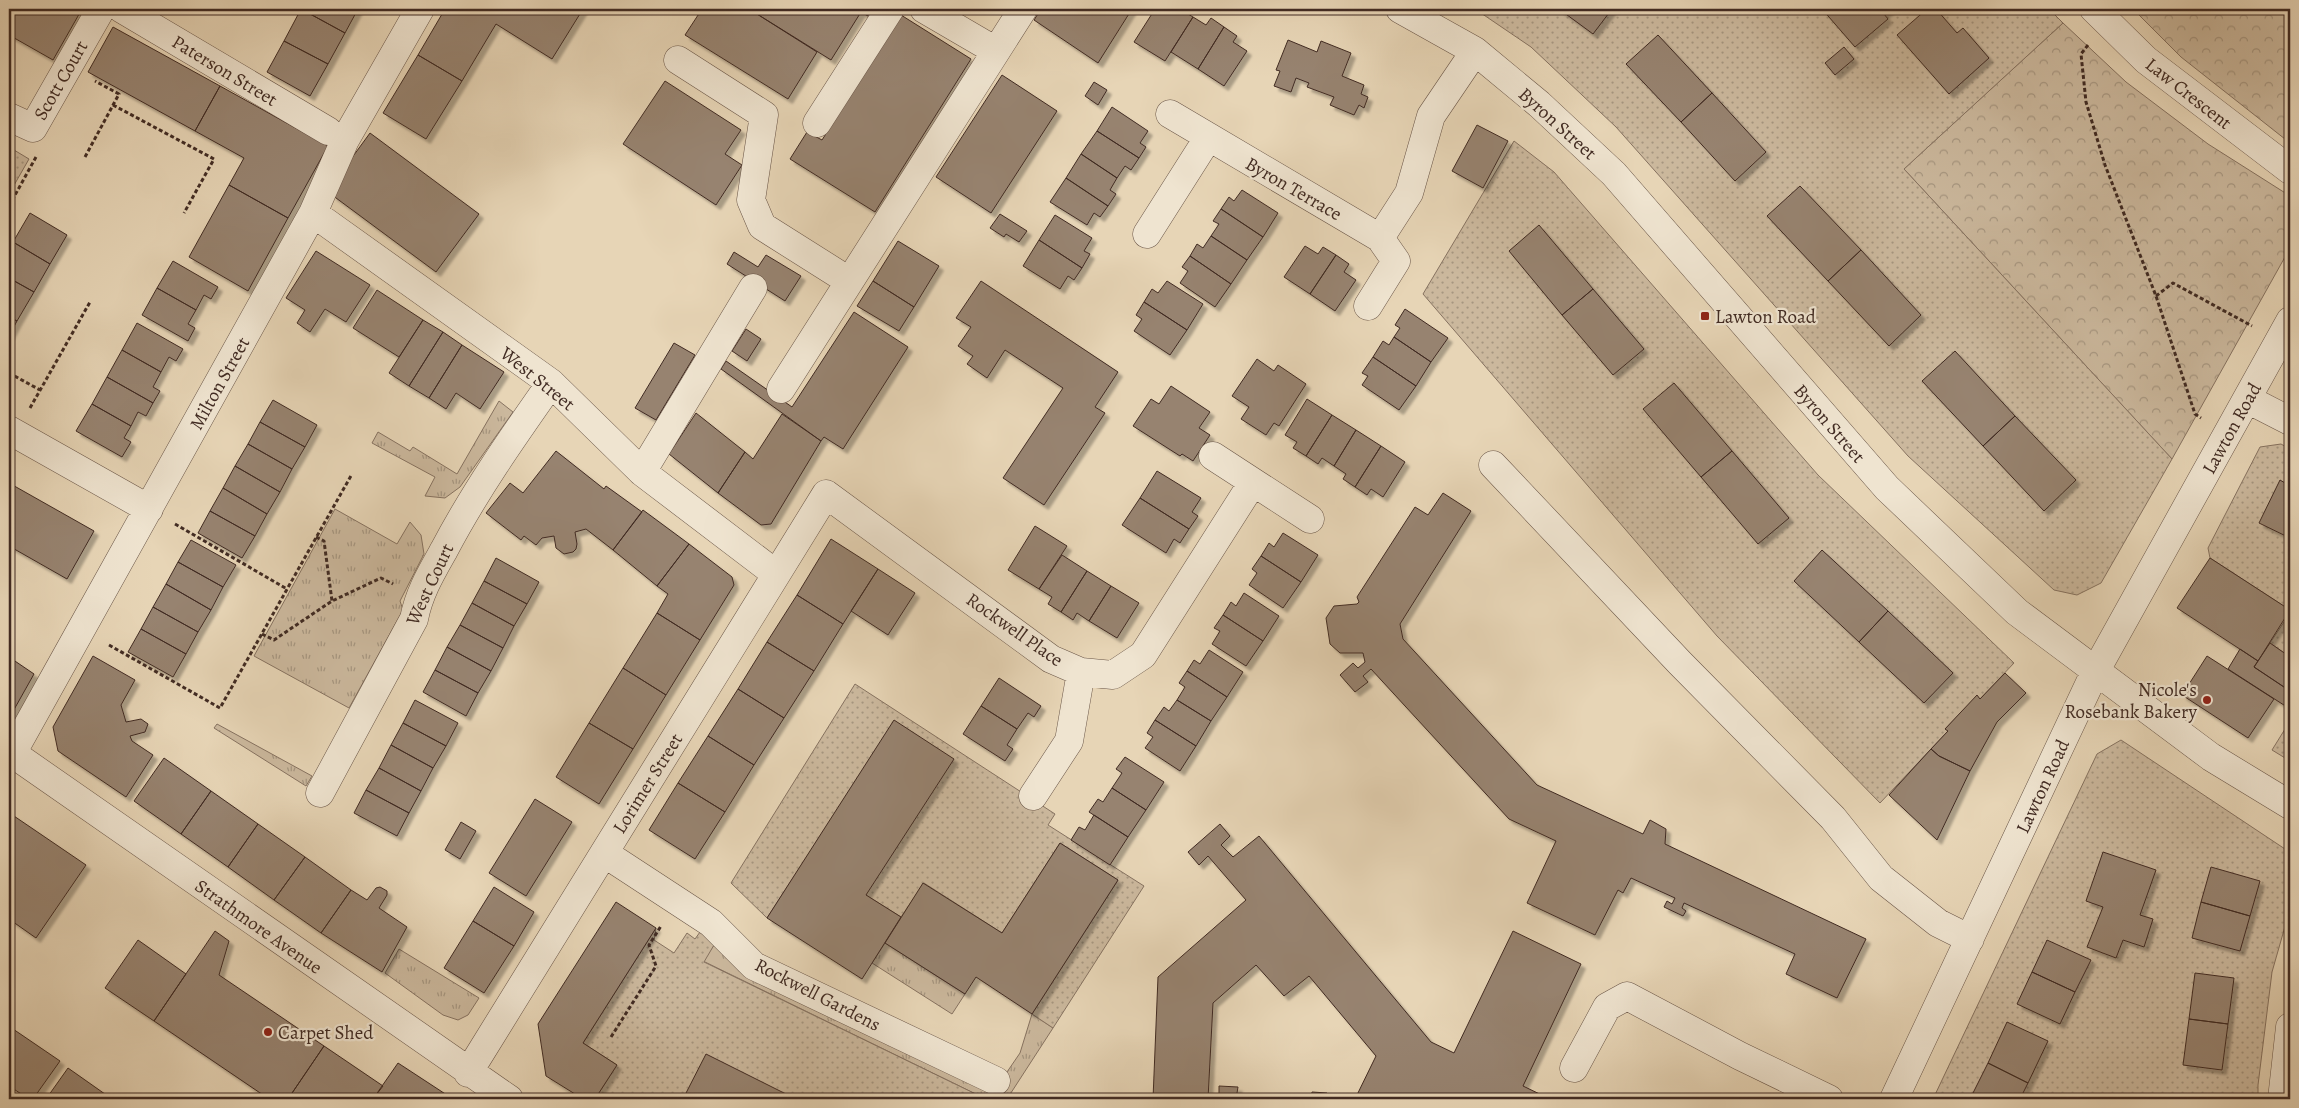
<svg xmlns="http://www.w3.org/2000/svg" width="2299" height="1108" viewBox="0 0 2299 1108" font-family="Alegreya,serif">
<defs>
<pattern id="grass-tufts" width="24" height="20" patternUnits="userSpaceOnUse" patternTransform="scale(1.25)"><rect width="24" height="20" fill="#cbb89d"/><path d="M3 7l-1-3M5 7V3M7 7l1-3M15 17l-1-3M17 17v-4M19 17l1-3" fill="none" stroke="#a69680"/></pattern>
<pattern id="park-crowns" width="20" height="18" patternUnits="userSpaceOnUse" patternTransform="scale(1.25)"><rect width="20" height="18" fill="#cbb89d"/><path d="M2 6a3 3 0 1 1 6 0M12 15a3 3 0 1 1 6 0" fill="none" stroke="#a69680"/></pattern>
<pattern id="garden-dots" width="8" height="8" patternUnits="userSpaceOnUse" patternTransform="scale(1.25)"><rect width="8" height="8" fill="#cbb89d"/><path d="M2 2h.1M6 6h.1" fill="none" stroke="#a69680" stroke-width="1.8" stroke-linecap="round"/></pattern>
<filter id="shadow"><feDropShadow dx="4.5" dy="4.5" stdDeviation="1" flood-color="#0004"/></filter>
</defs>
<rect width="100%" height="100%" fill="#e7d5b6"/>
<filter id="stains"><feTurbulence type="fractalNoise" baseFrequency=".004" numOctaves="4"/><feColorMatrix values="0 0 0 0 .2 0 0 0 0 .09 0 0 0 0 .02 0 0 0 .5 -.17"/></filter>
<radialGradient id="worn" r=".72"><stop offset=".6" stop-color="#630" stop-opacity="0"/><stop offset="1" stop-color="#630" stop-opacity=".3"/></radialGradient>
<!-- grass -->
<path fill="url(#grass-tufts)" stroke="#867260" d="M499,401l14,11 -53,75 -15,11 -20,-2 10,-19 -63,-34 6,-11 32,19 3,-4 44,27z
M335,509l62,35 13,-22 11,13 3,19 -24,47 3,9 -54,98 -95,-52z
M217,724l95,52 -6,10 -92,-58z
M885,943l80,51 -13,20 -80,-51z
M714,945l280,146 26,-38 12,-39 21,14 -46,71h-21l-283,-138z
M399,949l80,49 -11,17 -10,5 -15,-5 -58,-42z"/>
<!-- park -->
<path fill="url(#park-crowns)" stroke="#867260" d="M2133,9h157v134l-109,-86z
M2063,23l63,59 82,62 82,52v52l-118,211 -268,-290z"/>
<!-- garden -->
<path fill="url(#garden-dots)" stroke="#867260" d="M1475,9h574l14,14 -159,146 268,290 -71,124 -24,12 -23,-5 -146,-134 -292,-329 -85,-80z
M1514,141l40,31 264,303 196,188 -34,36 -3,-3 -32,33 3,2 -68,72 -163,-167 -294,-342z
M9,147l20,12 -20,35z
M2281,444l9,5v161l-80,-52 -2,-10 52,-101z
M2290,613v44l-20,-14z
M855,684l200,130 -7,11 96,61 -91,142 -21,-14 86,-134 -58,-37 -58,90 -78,-50 -23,34 -35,-22 29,-174 -128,197 -36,-35z
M2290,721v40l-18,-11z
M2121,740l167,111 2,5v53l-18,63 -14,113v14h-325l164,-345z
M656,928l-2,12 20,13 13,-20 8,6 5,-7 14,13 -10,17 282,137h-391l22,-34 -34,-22z"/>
<!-- building -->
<path fill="#97836f" stroke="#412b23" filter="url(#shadow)" d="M9,9h73l-29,51 -44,-25z
M301,9h57l-13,24z
M301,9l44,24 -17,31 -44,-23z
M445,9h138l-31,50 -56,-35 -34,57 -44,-26z
M702,9h47l68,43 -29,47 -103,-64z
M749,9h107l5,3 -30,48z
M856,9h24l-7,10z
M1041,9h37l7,5 3,-5h44l-34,54 -64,-43z
M1155,9h25l13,8 -28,44 -31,-19z
M1559,9h53l-19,25z
M1822,9h69l-7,5 4,5 -33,28z
M1927,9h9l21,24 6,-5 26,30 -40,36 -52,-59z
M901,15l70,44 -96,153 -85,-53 17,-27 15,8z
M1193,17l13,8 5,-7 13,9 -26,42 -27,-17z
M113,27l107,59 -25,45 -107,-59z
M1224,27l13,9 -4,6 14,9 -23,35 -26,-17z
M1658,35l54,58 -31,29 -55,-58z
M1288,40l29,12 4,-11 30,12 -9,23 22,9 -3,9 7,3 -4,11 -5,-3 -5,10 -24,-10 4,-8 -27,-10 2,-4 -13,-5 -5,14 -17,-6 6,-15 -4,-1z
M284,41l44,23 -18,32 -43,-24z
M1844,47l10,12 -19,16 -10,-12z
M418,55l44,26 -36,58 -43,-26z
M1002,75l55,36 -66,102 -55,-36z
M665,81l76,49 -16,24 17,11 -26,40 -93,-61z
M1094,82l13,8 -9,15 -13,-9z
M220,86l108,60 -40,72 -59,-33 15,-27 -49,-27z
M1712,93l54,59 -31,29 -54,-59z
M1112,107l36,24 -8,12 6,4 -7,11 -42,-27z
M1477,125l31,16 -25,47 -31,-17z
M1097,131l42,27 -8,12 -6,-4 -8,12 -36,-24z
M370,133l109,81 -43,58 -104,-77 19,-36z
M1081,154l36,24 -7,12 6,4 -8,12 -42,-28z
M1066,178l42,28 -8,11 -6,-4 -7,12 -37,-23z
M229,185l59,33 -40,73 -59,-34z
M1800,186l61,64 -33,31 -61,-65z
M1242,190l36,23 -15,24 -42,-28 8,-12 5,4z
M1221,209l42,28 -16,23 -36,-24 8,-12 -6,-3z
M30,213l37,22 -17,29 -37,-22z
M1000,214l27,17 -8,11 -13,-8 -2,3 -14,-9z
M1055,215l37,23 -8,13 6,3 -8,14 -43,-28z
M1539,225l54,64 -31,26 -53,-64z
M1211,236l36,24 -16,24 -41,-28 7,-12 6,4z
M1039,240l43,28 -8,12 -6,-4 -8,13 -37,-23z
M898,241l41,25 -25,41 -41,-26z
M13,242l37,22 -16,28 -25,-14v-29z
M1305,246l13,8 5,-7 13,8 -26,39 -26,-17z
M1861,250l60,65 -32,31 -61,-65z
M316,251l54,34 -24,37 -21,-13 -15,23 -13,-9 8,-13 -19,-12z
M734,252l24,15 8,-12 35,21 -16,25 -58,-37z
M1336,255l13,9 -5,8 12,8 -21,31 -25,-17z
M1190,256l41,28 -16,23 -35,-24 8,-12 -6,-4z
M173,261l45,26 -7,12 -7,-4 -8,15 -39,-22z
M9,278l25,14 -17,29 -8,-4z
M873,281l41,26 -15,24 -42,-25z
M981,281l137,91 -23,35 10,6 -61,92 -41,-27 60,-90 -58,-38 -18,28 -20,-14 6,-8 -15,-10 13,-19 -15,-9z
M1167,281l36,23 -16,26 -43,-28 8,-13 6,4z
M157,288l39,22 -8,14 7,4 -7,13 -46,-26z
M1593,289l51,60 -31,26 -51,-60z
M377,290l46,30 -24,37 -46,-29z
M1144,302l43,28 -17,25 -36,-24 8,-12 -6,-4z
M1405,309l43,29 -17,24 -37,-25 6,-9 -5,-3z
M854,312l54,35 -65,102 -19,-12 -3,4 -100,-72 5,-8 66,46z
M9,317l8,4 -8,15z
M423,320l20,12 -34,54 -20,-13z
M137,323l46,26 -7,12 -7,-4 -8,15 -39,-22z
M746,329l15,10 -14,22 -15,-10z
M443,332l19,13 -33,53 -20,-12z
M1394,337l37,25 -15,24 -43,-29 10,-16 6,4z
M674,343l21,12 -39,65 -21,-12z
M462,345l42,27 -24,37 -24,-16 -10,16 -17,-11z
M122,350l39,22 -8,15 7,4 -7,12 -46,-26z
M1955,351l60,65 -32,30 -61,-65z
M1373,357l43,29 -17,24 -37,-25 6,-9 -6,-3z
M1257,359l17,12 4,-6 28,19 -27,42 -5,-3 -8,12 -25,-16 8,-12 -17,-11z
M107,377l46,26 -7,13 -8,-4 -7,14 -39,-22z
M1674,383l58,68 -31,26 -58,-68z
M1171,386l39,26 -11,16 11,7 -17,26 -11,-7 -2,2 -47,-30 18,-27 8,5z
M1307,399l25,16 -26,41 -13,-8 4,-6 -12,-7z
M273,400l44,25 -12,22 -45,-25z
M92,404l39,22 -7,12 7,4 -9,15 -46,-26z
M696,413l49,39 -27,41 -49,-39z
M782,414l39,27 -50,83 -10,1 -43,-32 27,-41 8,7z
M1332,415l24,15 -22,36 -12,-8 -4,6 -12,-8z
M2015,416l61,64 -32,31 -61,-65z
M260,422l45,25 -13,22 -44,-25z
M1356,430l25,16 -26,41 -12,-8 3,-5 -12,-8z
M248,444l44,25 -12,23 -45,-26z
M1381,446l24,16 -22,35 -12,-8 -4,6 -12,-8z
M556,451l48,38 2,-3 36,26 -29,38 -27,-21 -11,3 2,12 -1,5 -3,3 -9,2 -8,-6 -2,-12 -12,2 -6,7 -12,-9 -3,4 -35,-27 24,-30 13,10z
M1732,451l57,67 -31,26 -57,-67z
M235,466l45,26 -13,22 -44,-26z
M1157,471l44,27 -9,14 6,4 -9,13 -49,-31z
M2280,480l10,6v52l-31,-15z
M9,483l85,48 -27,48 -58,-33z
M223,488l44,26 -12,22 -45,-25z
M1443,493l28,18 -71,113 3,15 134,146 106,49 7,-14 16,9 -1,15 201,95 -29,59 -51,-24 9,-20 -111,-51 -2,5 4,3 -3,5 -19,-9 3,-6 5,3 3,-6 -44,-20 -8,15 -5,-3 -23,45 -68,-32 29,-62 -47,-22 -138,-150 -8,7 5,6 -13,10 -15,-17 13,-12 5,5 7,-6 -2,-9h-23l-10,-9 -4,-26 8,-12 23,-2 2,-2 -2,-5 58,-90 13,8z
M1140,498l49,31 -9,14 -6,-4 -8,14 -44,-28z
M643,510l46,34 -32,42 -44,-36z
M210,511l45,25 -13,22 -44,-25z
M1035,526l32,20 -28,43 -31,-19z
M1283,533l35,22 -17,27 -40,-26 8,-13 5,4z
M831,539l47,30 -35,55 -46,-29z
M191,540l45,25 -13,22 -45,-25z
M689,544l43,33 2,8 -34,55 -43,-27 11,-19 -11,-8z
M1822,550l66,61 -29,31 -65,-61z
M1062,555l25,16 -26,41 -13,-8 4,-7 -13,-8z
M1261,556l40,26 -18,26 -34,-23 8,-12 -5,-4z
M496,558l43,24 -12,22 -43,-23z
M2210,558l80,52 -32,51 -81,-53z
M178,562l45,25 -12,23 -45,-26z
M878,569l37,24 -27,42 -37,-24z
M1087,571l24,15 -22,35 -12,-8 -4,7 -12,-8z
M484,581l43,23 -13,22 -42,-23z
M166,584l45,26 -13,22 -45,-25z
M1111,586l28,17 -22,35 -28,-17z
M1244,593l35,23 -16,25 -40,-26 8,-13 5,4z
M797,595l46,29 -29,47 -47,-29z
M472,603l42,23 -11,22 -43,-23z
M153,607l45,25 -12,22 -45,-25z
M1888,611l65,62 -29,30 -65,-61z
M657,613l43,27 -34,55 -43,-27z
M1223,615l40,26 -17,25 -34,-22 8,-13 -6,-3z
M460,625l43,23 -12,23 -44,-24z
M141,629l45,25 -13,23 -45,-25z
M767,642l47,29 -30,47 -46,-29z
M2270,643l20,14v34l-36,-24z
M447,647l44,24 -13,22 -43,-23z
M2240,649l18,12 -4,6 36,24v18l-62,-40z
M1209,650l34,22 -16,25 -40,-26 7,-11 6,4z
M93,656l42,24 -14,25 5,17 15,-3 7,5 -3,8 -15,4 2,5 21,14 -27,42 -68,-46 -5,-24z
M2207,656l67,43 -26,39 -66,-43z
M9,657l25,17 -23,41 -2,-2z
M623,668l43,27 -33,54 -44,-26z
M435,670l43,23 -12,23 -43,-24z
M1187,671l40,26 -16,24 -34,-21 8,-13 -6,-4z
M2005,673l21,20 -29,29 -27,49 -31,-15 -8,-7 17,-18 -3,-2 32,-34 3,4z
M999,678l42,28 -7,11 -6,-4 -11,16 -36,-23z
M738,689l46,29 -30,47 -46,-29z
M415,700l43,23 -12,23 -43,-23z
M1177,700l34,21 -15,25 -41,-26 9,-13 5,4z
M981,706l36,23 -10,16 6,4 -8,12 -42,-27z
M894,720l60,39 -88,136 35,22 -39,62 -95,-61z
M1155,720l41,26 -16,25 -35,-23 8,-11 -6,-4z
M403,723l43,23 -13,22 -42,-23z
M589,723l44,26 -34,55 -43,-27z
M708,736l46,29 -29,47 -47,-29z
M391,745l42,23 -12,23 -42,-23z
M1931,749l8,7 31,15 -33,69 -48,-45z
M1125,757l39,25 -18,28 -34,-22 10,-15 -6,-4z
M164,758l47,33 -30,43 -47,-33z
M379,768l42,23 -12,22 -43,-23z
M678,783l47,29 -30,47 -46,-29z
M1112,788l34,22 -18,27 -39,-25 9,-13 5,3z
M366,790l43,23 -12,23 -43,-23z
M211,791l47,33 -30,43 -47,-33z
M535,799l37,23 -46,74 -37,-23z
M11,814l75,51 -50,73 -27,-19v-101z
M1094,815l34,22 -18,28 -39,-25 8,-13 6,3z
M461,822l15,9 -16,28 -15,-9z
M258,824l47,33 -31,43 -46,-33z
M1220,824l10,12 -9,9 12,12 26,-21 172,206 23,11 59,-122 68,33 -58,122 27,13h-195l21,-43 -67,-80 -25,20 -28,-31 -43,38 -5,96h-55l5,-122 88,-77 -38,-44 -9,9 -11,-13z
M1060,843l58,37 -86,134 -56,-37 -11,17 -80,-51 38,-60 79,50z
M2103,852l53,18 -16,45 13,4 -9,28 -21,-7 -7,18 -29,-11 16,-40 -17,-6z
M305,857l46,33 -30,43 -47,-33z
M2211,867l49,14 -10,35 -49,-14z
M380,887l7,4v4l-8,13 28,19 -25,45 -61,-39 30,-43 16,10 9,-12z
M494,887l40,25 -20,34 -41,-25z
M616,902l40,26 -73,115 34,22 -22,34h-12l-37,-23 -8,-52z
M2201,902l49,14 -10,35 -48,-13z
M473,921l41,25 -30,47 -40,-25z
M215,931l14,10 -10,34 105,71 -36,53h-19l-115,-78z
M138,940l48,34 -32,47 -49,-33z
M2047,940l44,20 -16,32 -43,-20z
M2032,972l43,20 -15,32 -43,-20z
M2195,973l39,5 -6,46 -39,-5z
M2189,1019l39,5 -6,46 -39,-5z
M2007,1022l41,19 -20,42 -40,-20z
M13,1029l47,32 -27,38h-4l-20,-13v-50z
M324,1046l59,40 -10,13h-85z
M706,1054l80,40 -3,5h-89l-9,-4z
M398,1063l55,36h-80z
M1988,1063l40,20 -8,16h-50z
M68,1068l44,31h-66z
M1219,1086l19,1 -2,12h-17z
M1312,1092l15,1v6h-16z
M2220,1096v3h-48v-1z"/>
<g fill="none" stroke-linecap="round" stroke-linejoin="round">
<defs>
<path id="minor" d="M122,9l206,122
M924,9l72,42
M1400,9l75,42 64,53 75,70 273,314 130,124 194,145 79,48
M2094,9l52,51 144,110
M678,60l86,55 -13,85 11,26 87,55
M1170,114l210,124 16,23 -28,45
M9,117l24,11 68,-119
M817,123l73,-114
M313,213l238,170 91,89 134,102
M1147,234l61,-96
M1380,238l29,-45 22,-77 44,-65
M781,389l242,-380
M2247,399l43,22
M9,430l140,79
M1213,456l97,63
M1493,465l187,198 153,155 48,60 57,45 32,16
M642,472l111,-184
M9,751l500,348
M9,759l304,-546 32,-73 75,-131
M320,793l94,-174c5,-26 17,-46 30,-69 31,-59 69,-113 107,-167
M1033,796l36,-55 12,-69
M604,853l107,70 43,43 242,115
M1574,1068l33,-61 20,-11 113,60 89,43
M468,1073l358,-579 225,165 30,13 32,3 30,-20 110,-173
M1894,1099l201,-427 195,-351
M2282,1099l8,-72"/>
</defs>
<!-- minor casing -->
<use href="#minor" stroke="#6a5648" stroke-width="29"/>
<!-- path -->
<path stroke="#412b23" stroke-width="3" stroke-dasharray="4 2.5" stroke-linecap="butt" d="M2088,45l-7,9 5,48 19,63 51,131 39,118 6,4
M113,105l101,54 -30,54
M85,157l34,-63 -24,-13
M9,206l27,-49
M2156,296l17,-13 79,43
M9,373l31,17
M30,408l60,-106
M175,524l112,65
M316,537l8,4 8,60
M262,634l12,6 58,-39 49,-23 12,6
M109,645l111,63 132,-234
M611,1037l45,-71 -7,-21 12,-19"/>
<!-- minor -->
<use href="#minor" stroke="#efe4d0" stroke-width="28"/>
</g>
<!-- markers -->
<g fill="#8f2418" stroke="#efe4d0" stroke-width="2">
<rect x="1700" y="311" width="10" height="10" rx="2.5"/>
<circle cx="2207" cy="700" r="5"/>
<circle cx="268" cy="1032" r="5"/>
</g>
<g text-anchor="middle" stroke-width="4.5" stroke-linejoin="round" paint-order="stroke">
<!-- street labels -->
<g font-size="19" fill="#412b23" stroke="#efe4d0">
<text transform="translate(225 70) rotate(31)" y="7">Paterson Street</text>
<text transform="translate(60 80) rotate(-60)" y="7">Scott Court</text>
<text transform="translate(2189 93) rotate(38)" y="7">Law Crescent</text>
<text transform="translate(1558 123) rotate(42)" y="7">Byron Street</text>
<text transform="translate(1294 188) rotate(30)" y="7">Byron Terrace</text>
<text transform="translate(538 378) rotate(39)" y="7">West Street</text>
<text transform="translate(219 383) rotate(-61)" y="7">Milton Street</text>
<text transform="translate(1830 423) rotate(49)" y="7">Byron Street</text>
<text transform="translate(2231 428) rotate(-61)" y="7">Lawton Road</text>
<text transform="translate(429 584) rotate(-65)" y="7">West Court</text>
<text transform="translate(1015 629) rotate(35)" y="7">Rockwell Place</text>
<text transform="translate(647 783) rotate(-58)" y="7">Lorimer Street</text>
<text transform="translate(2042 786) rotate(-65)" y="7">Lawton Road</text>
<text transform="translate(259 926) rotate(35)" y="7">Strathmore Avenue</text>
<text transform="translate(818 994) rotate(27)" y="7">Rockwell Gardens</text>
</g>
<!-- poi labels -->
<g font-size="19" fill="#412b23" stroke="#efe4d0" text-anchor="start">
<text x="1715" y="323">Lawton Road</text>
<text x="2197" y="696" text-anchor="end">Nicole's<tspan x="2197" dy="22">Rosebank Bakery</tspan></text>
<text x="278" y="1039">Carpet Shed</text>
</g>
</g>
<!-- margin -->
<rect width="2299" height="1108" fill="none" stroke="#e7d5b6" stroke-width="30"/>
<rect x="10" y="10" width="2279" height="1088" fill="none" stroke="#412b23" stroke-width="2.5"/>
<rect x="15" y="15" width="2269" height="1078" fill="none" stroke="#412b23"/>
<rect width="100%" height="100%" filter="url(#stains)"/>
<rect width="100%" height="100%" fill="url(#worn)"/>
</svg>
